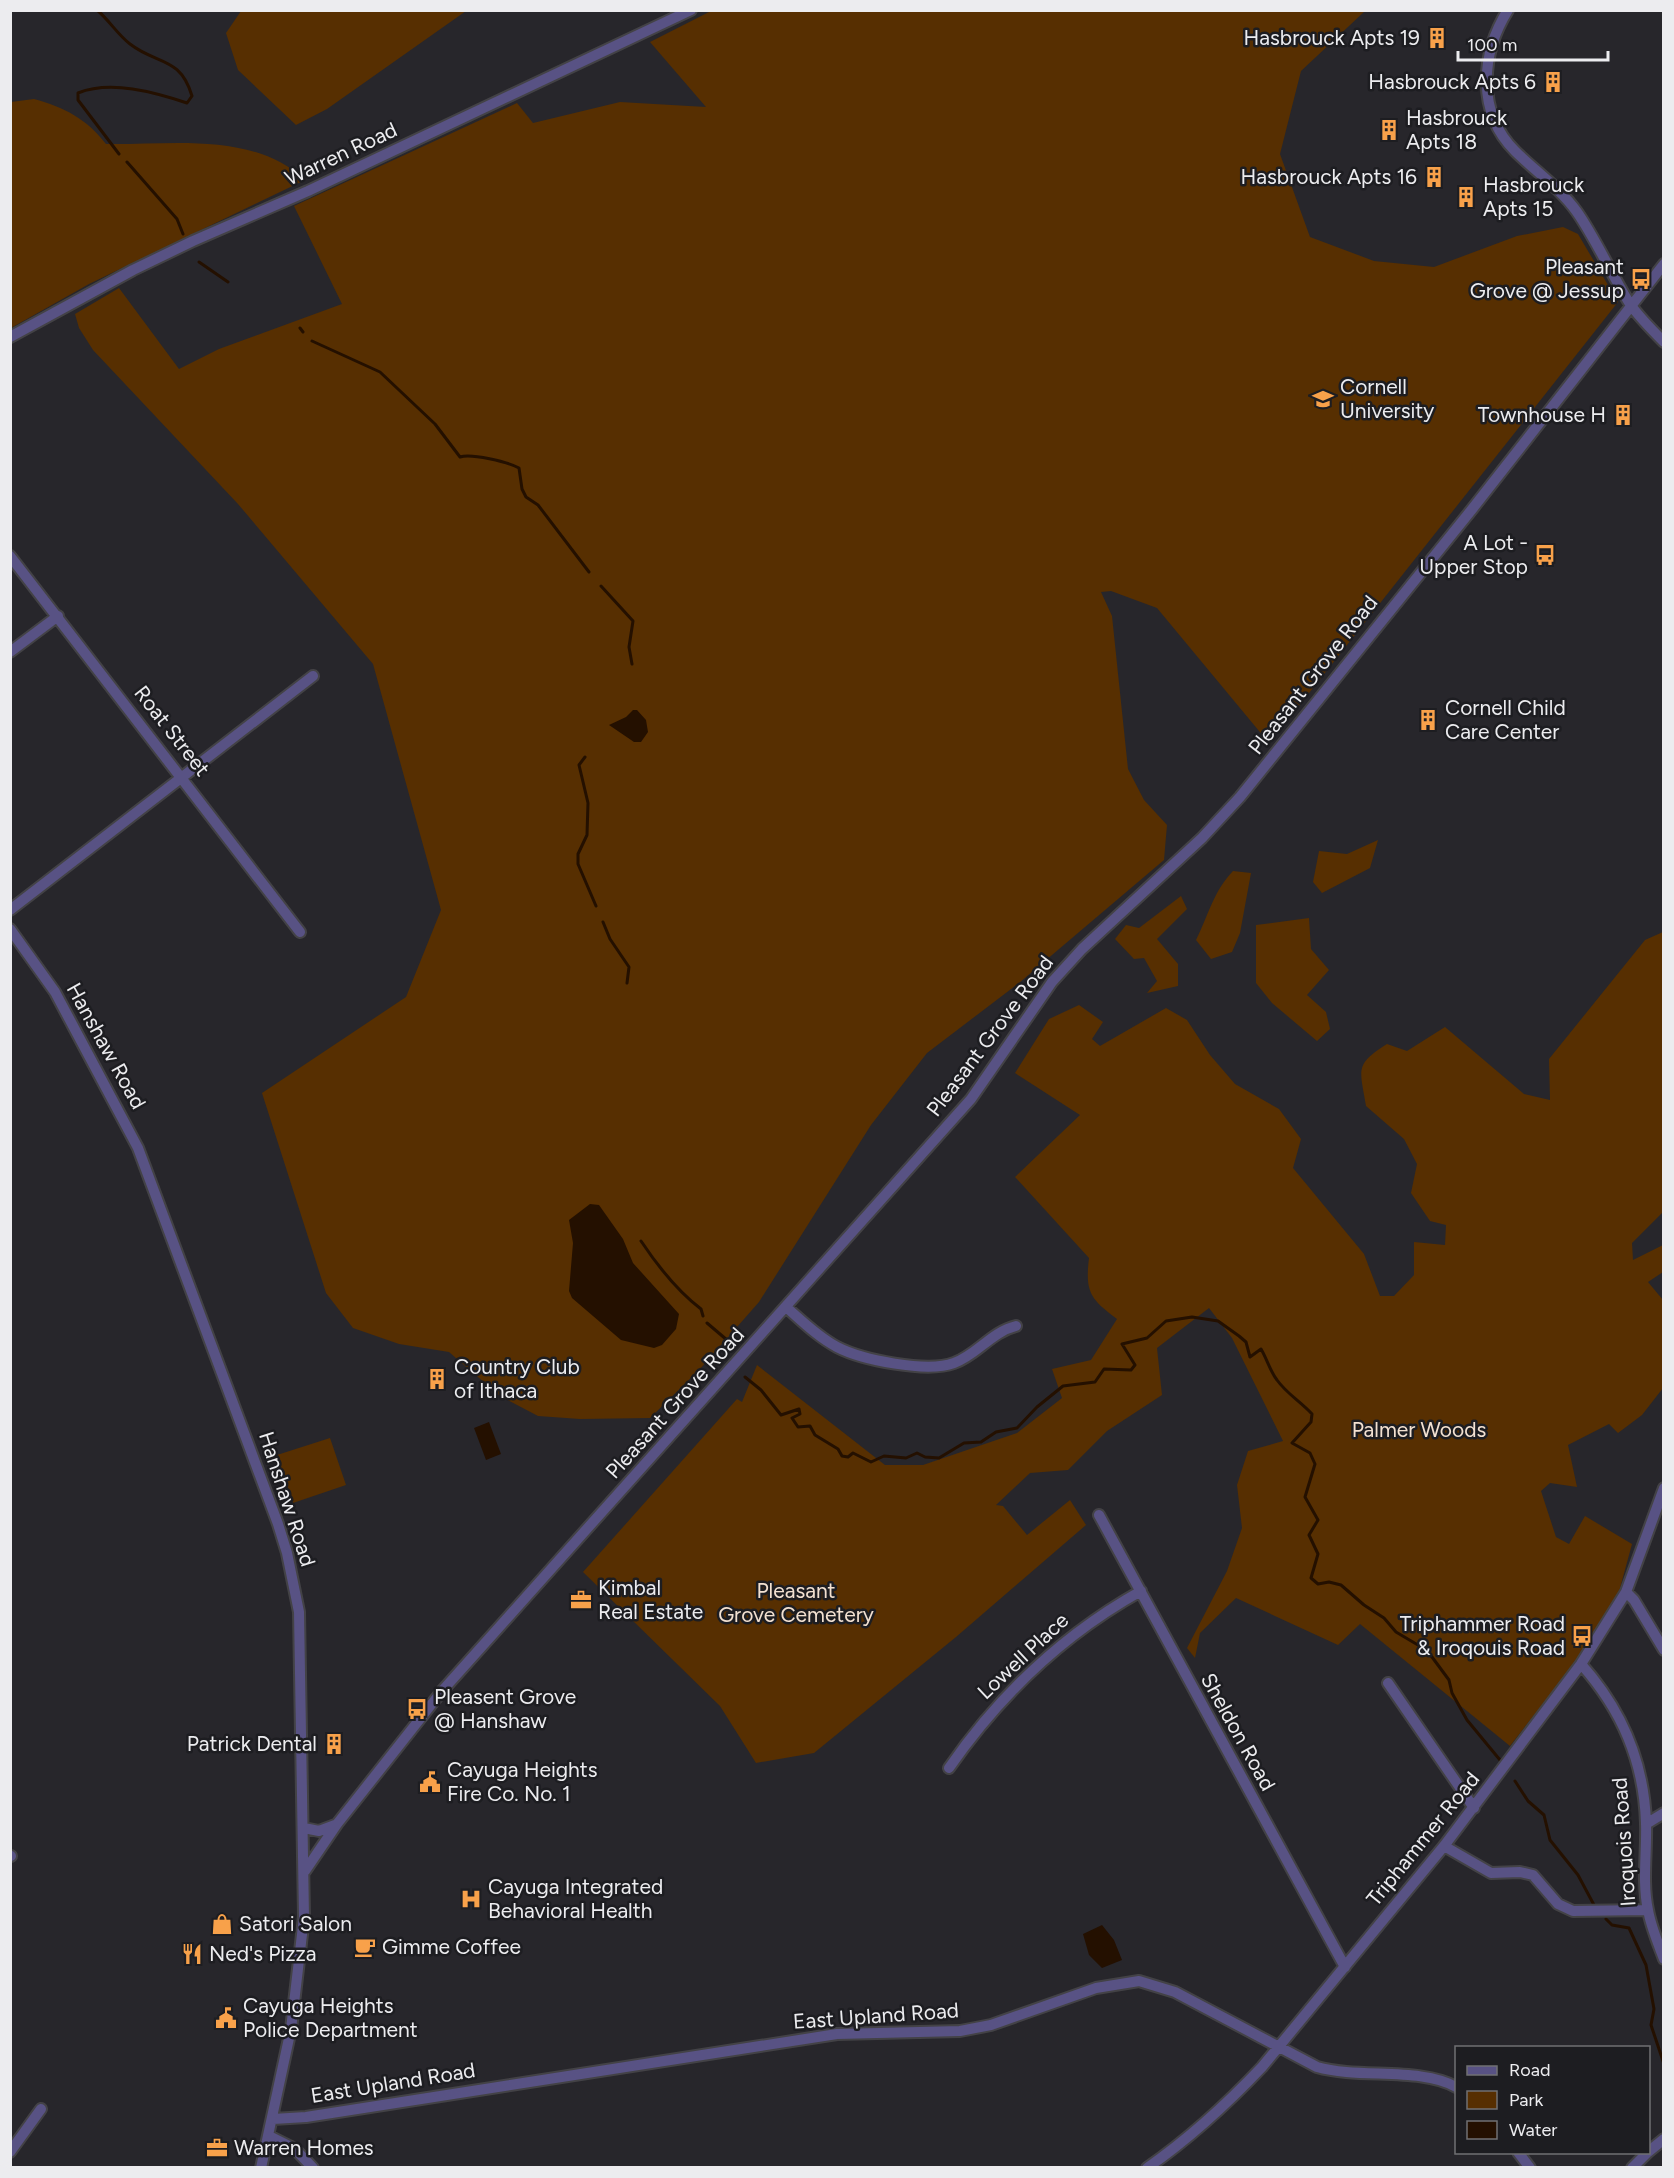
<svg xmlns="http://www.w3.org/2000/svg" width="1674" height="2178" viewBox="0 0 1674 2178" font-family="Figtree,sans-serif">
<rect width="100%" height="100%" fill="#27262b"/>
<!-- green -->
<path fill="#572f01" d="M713,10l652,1 -64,60 -21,83 30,83 64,24 60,6 83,-31 46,-9 15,7 40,68 -320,405 -34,30 -107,-129 -46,-17 -10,1 11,24 16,153 16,31 23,25 -3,35 -145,123 -92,70 -56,72 -112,177 -59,67 -50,49 -70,1 -42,-3 -38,-20 -51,-44 -50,-8 -46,-16 -27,-35 -64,-200 144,-96 35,-87 -68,-246 -135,-160 -145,-154 -14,-22 -4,-14 44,-26 60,81 40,-20 123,-45 -48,-98 223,-103 16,20 87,-21 86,5 -56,-65z
M241,11v-1l225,1 -139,98 -31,16 -58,-55 -12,-37z
M34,99c30,8 53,20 72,45 65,1 147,-13 199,36l-216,104 -78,44v-226z
M1378,840l-8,28 -48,25 -9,-11 6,-31 28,3z
M1233,871l18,2 -11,60 -8,19 -21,7 -15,-19c13,-26 17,-48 37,-69z
M1181,896l6,13 -30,30 21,25v22l-31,7 10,-12 -13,-23 -10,1 -19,-20 11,-14 13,3z
M1309,918l2,31 18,21 -22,25 19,17 4,17 -13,12 -45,-38 -16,-20v-58z
M1663,932v280l-31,31 1,17 30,-15v27l-15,10 15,18v88l-21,27 -24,18 -9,-9 -41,21 9,42 -27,-4 -9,8 15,46 13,7 16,-28 47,28 -19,70 -103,132 -150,-122 -22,21 -102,-47 -36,35 -5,25 -8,-10 40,-77 15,-43 -5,-43 11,-34 35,-10 -51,-103 -23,-30 -52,40 5,47 -55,36 -39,39 -38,3 -34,32 7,1 24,29 43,-35 16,25 -130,112 -142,116 -58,10 -36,-57 -137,-134 154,-173 5,3 15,-37 128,100h38l94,-32 45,-35 -10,-29 39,-9 26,-41c-27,-20 -32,-27 -28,-61l-74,-81 65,-62 -65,-42 34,-54 30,-14 24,17 -11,17 8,7 66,-38 21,12 23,35 25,29 44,25 22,30 -8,29 71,86 16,42h14l20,-21v-33l31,3 1,-20 -16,-4 -19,-28 6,-29 -13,-25 -38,-33c-6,-37 -12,-41 21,-62l20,7 38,-24 79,67 26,6 -1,-41 96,-119z
M330,1438l16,47 -53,18 -16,-48z"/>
<!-- water -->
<path fill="#241000" d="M633,710h4l9,10 2,12 -7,10h-7l-25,-17 17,-8z
M590,1204l9,1 24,34 10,24 46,51 -3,15 -14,16 -8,3 -33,-8 -49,-42 -3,-7 4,-48 -4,-23z
M489,1422l12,32 -15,6 -12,-32z
M1102,1925l12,15 8,20 -20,8 -13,-13 -6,-21z"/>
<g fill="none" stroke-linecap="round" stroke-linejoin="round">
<!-- stream -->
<path stroke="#241000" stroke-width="3" d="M97,10c12,10 21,25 33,34 27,21 50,12 62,52l-5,7c-33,-11 -76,-23 -109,-10v7l41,54
M127,162l50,57 6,15
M199,262l29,20
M300,328l3,4
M312,341l68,31 55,52 25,33c11,-4 48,5 59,11l3,21 4,8 12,8 51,67
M601,586l32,35 -4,26 3,17
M585,757l-6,8 9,38 -1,32 -9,19v10l18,42
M603,922l7,17 19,28 -2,16
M641,1241c16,24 35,49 60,68l2,7
M707,1323l20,17 1,6
M745,1377l16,13 20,25 18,-6 1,5 -8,4 6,9 12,-1 5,9 23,14 4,7 6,1 5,-4 18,9 13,-6 22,2 11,-5 8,4 14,1 25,-15 17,-1 15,-10 21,-4 20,-21 26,-21 32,-4 9,-13 27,1 4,-5 -13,-21 25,-6 19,-17 26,-4 26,4 21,15 7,6 4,15 11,-8c6,10 9,22 16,31 10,14 23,21 35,34l-1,8 -19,21 18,10 5,11 -10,33 13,23 -9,15 9,19 -7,24 7,6 11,-2 12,3 23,20 20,13 12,14 27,16 9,9 17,23 3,13 15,27 33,40
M1515,1781l13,20 16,14 6,25 28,35 16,30
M1606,1919l6,6 17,3 17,37 8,44 -3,16 13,39"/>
<defs>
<path id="minor" d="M1508,10c-27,43 -32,102 7,141 20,20 45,37 62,61 20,29 34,62 53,92 9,13 22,26 34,38
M10,337l123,-67 60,-29 115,-50 383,-181
M10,556l290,376
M10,652l48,-36
M10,910l303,-234
M10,929l45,63 83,156 140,376 9,29 12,59 5,305 -13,112 -30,139
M786,1307c16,14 32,30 51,40 25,13 90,26 117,16 23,-8 37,-31 62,-37
M1099,1515l246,452
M1626,1592l8,8 30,50
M1581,1664c41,46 63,97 65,159 1,29 -4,59 2,87 3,17 10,33 16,49
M1388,1683l86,125
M949,1768c50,-72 115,-134 192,-177
M1646,1824l18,-11
M304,1828l15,3 16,-6
M1444,1846l47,27 29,-1 13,3 25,29 15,7 75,-1
M10,1856h1
M305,1871l32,-47 105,-133 529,-592 81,-117 30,-33 120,-111 38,-41 233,-289 191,-244
M273,2119l33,-2 531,-83 123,-3 31,-6 105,-37 43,-7 36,11 142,75c42,12 104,0 139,20
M269,2136l26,13 18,19
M10,2152l31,-43
M1518,2152l12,16
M1648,2152l16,-13
M1147,2168c43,-30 79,-63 115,-101l182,-221 137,-182 45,-72 38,-104
M1632,2168l16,-16"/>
</defs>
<!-- minor casing -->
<use href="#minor" stroke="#434246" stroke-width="14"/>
<!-- minor -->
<use href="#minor" stroke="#585284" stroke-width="10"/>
</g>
<!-- icons -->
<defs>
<symbol id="building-bare" viewBox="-9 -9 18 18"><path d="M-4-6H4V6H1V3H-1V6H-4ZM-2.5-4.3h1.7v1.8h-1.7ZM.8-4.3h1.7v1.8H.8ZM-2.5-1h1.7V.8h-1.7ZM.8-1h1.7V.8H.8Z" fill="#f8a14a" stroke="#1d1d21" stroke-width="2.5" paint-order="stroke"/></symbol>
<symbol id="bus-bare" viewBox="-9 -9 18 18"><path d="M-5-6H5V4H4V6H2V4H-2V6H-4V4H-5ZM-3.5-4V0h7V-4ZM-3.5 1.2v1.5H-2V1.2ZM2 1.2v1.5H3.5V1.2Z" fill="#f8a14a" stroke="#1d1d21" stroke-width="2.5" paint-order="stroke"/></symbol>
<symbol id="university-bare" viewBox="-9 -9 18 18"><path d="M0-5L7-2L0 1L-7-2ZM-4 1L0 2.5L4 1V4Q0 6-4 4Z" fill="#f8a14a" stroke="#1d1d21" stroke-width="2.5" paint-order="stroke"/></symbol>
<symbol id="office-bare" viewBox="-9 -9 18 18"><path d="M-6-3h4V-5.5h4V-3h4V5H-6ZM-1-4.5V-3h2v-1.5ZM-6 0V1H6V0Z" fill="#f8a14a" stroke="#1d1d21" stroke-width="2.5" paint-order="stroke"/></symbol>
<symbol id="civic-bare" viewBox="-9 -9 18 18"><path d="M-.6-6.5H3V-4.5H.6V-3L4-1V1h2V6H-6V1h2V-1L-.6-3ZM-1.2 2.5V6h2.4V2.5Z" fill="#f8a14a" stroke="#1d1d21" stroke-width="2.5" paint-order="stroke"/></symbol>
<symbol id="hospital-bare" viewBox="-9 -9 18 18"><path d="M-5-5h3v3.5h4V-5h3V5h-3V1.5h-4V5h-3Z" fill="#f8a14a" stroke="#1d1d21" stroke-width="2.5" paint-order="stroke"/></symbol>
<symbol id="shop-bare" viewBox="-9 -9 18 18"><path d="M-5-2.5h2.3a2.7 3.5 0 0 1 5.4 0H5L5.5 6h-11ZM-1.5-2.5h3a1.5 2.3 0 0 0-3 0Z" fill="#f8a14a" stroke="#1d1d21" stroke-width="2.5" paint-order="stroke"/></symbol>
<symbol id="cafe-bare" viewBox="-9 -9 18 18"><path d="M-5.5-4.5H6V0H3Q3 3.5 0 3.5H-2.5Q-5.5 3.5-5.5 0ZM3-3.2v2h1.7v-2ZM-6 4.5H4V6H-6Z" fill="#f8a14a" stroke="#1d1d21" stroke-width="2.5" paint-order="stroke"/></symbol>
<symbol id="restaurant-bare" viewBox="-9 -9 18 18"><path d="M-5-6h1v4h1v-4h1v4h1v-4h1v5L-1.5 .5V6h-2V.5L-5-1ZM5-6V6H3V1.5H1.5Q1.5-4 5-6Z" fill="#f8a14a" stroke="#1d1d21" stroke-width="2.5" paint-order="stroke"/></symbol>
</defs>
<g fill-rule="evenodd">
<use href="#building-bare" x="1422" y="23" width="30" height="30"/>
<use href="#building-bare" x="1538" y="67" width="30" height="30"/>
<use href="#building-bare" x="1374" y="115" width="30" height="30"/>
<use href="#building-bare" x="1419" y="162" width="30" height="30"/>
<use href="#building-bare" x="1451" y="182" width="30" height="30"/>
<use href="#bus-bare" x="1626" y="264" width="30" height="30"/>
<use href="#university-bare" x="1308" y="384" width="30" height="30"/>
<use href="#building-bare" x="1608" y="400" width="30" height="30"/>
<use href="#bus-bare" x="1530" y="540" width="30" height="30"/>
<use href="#building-bare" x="1413" y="705" width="30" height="30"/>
<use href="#building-bare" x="422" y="1364" width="30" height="30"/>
<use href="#office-bare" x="566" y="1585" width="30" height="30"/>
<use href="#bus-bare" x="1567" y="1621" width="30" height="30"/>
<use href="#bus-bare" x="402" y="1694" width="30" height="30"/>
<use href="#building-bare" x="319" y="1729" width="30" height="30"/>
<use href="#civic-bare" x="415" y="1767" width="30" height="30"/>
<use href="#hospital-bare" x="456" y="1884" width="30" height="30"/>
<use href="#shop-bare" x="207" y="1909" width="30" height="30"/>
<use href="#cafe-bare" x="350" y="1932" width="30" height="30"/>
<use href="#restaurant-bare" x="177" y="1939" width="30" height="30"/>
<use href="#civic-bare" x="211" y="2003" width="30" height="30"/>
<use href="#office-bare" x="202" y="2133" width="30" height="30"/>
</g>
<g text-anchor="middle" stroke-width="5" stroke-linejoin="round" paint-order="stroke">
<!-- poi labels -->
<g font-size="21" fill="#ececef" stroke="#1d1d21" text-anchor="start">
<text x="1420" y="45" text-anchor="end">Hasbrouck Apts 19</text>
<text x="1536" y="89" text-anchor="end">Hasbrouck Apts 6</text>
<text x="1406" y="125">Hasbrouck<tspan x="1406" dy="24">Apts 18</tspan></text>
<text x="1417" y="184" text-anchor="end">Hasbrouck Apts 16</text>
<text x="1483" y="192">Hasbrouck<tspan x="1483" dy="24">Apts 15</tspan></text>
<text x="1624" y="274" text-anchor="end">Pleasant<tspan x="1624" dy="24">Grove @ Jessup</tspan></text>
<text x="1340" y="394">Cornell<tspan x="1340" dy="24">University</tspan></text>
<text x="1606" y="422" text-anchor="end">Townhouse H</text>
<text x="1528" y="550" text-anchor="end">A Lot -<tspan x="1528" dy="24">Upper Stop</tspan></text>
<text x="1445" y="715">Cornell Child<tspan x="1445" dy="24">Care Center</tspan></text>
<text x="454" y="1374">Country Club<tspan x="454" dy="24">of Ithaca</tspan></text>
<text x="598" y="1595">Kimbal<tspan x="598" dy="24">Real Estate</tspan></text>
<text x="1565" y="1631" text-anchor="end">Triphammer Road<tspan x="1565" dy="24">&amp; Iroqouis Road</tspan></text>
<text x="434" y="1704">Pleasent Grove<tspan x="434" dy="24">@ Hanshaw</tspan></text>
<text x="317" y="1751" text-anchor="end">Patrick Dental</text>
<text x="447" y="1777">Cayuga Heights<tspan x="447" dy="24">Fire Co. No. 1</tspan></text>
<text x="488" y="1894">Cayuga Integrated<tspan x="488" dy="24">Behavioral Health</tspan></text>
<text x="239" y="1931">Satori Salon</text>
<text x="382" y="1954">Gimme Coffee</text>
<text x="209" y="1961">Ned's Pizza</text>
<text x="243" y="2013">Cayuga Heights<tspan x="243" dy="24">Police Department</tspan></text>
<text x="234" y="2155">Warren Homes</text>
</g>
<!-- street labels -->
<g font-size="21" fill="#ececef" stroke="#1d1d21">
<text transform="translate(341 154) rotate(-25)" y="7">Warren Road</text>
<text transform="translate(1313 675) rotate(-52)" y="7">Pleasant Grove Road</text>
<text transform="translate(172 731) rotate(52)" y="7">Roat Street</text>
<text transform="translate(990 1036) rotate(-53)" y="7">Pleasant Grove Road</text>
<text transform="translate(106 1046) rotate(61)" y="7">Hanshaw Road</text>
<text transform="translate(675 1403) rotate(-48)" y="7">Pleasant Grove Road</text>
<text transform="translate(287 1499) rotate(72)" y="7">Hanshaw Road</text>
<text transform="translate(1023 1656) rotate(-43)" y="7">Lowell Place</text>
<text transform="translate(1238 1732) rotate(61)" y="7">Sheldon Road</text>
<text transform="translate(1423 1839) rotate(-51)" y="7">Triphammer Road</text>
<text transform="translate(1624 1842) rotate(-94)" y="7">Iroquois Road</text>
<text transform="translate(876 2016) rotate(-4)" y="7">East Upland Road</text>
<text transform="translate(393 2083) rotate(-9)" y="7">East Upland Road</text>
</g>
<!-- park labels -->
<g font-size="21" fill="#f3e1d1" stroke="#1d1d21">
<text x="1419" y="1437">Palmer Woods</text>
<text x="796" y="1598">Pleasant<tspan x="796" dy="24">Grove Cemetery</tspan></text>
</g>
</g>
<!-- border -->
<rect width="1674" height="2178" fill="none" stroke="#ececef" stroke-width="24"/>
<!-- legend -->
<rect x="1455" y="2046" width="195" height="108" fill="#1d1d21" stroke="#707073" stroke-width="1.5"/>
<rect x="1467" y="2066" width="30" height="9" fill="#585284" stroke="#707073" stroke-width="1.5"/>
<text x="1509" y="2076" font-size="18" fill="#ececef">Road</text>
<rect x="1467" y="2091" width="30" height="18" fill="#572f01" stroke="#707073" stroke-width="1.5"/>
<text x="1509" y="2106" font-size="18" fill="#ececef">Park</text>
<rect x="1467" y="2121" width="30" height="18" fill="#241000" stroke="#707073" stroke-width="1.5"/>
<text x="1509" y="2136" font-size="18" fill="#ececef">Water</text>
<!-- scale -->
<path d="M1458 51v9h150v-9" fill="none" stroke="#ececef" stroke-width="3"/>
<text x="1467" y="51" font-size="18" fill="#ececef" stroke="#1d1d21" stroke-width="4.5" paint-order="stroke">100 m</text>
</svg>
